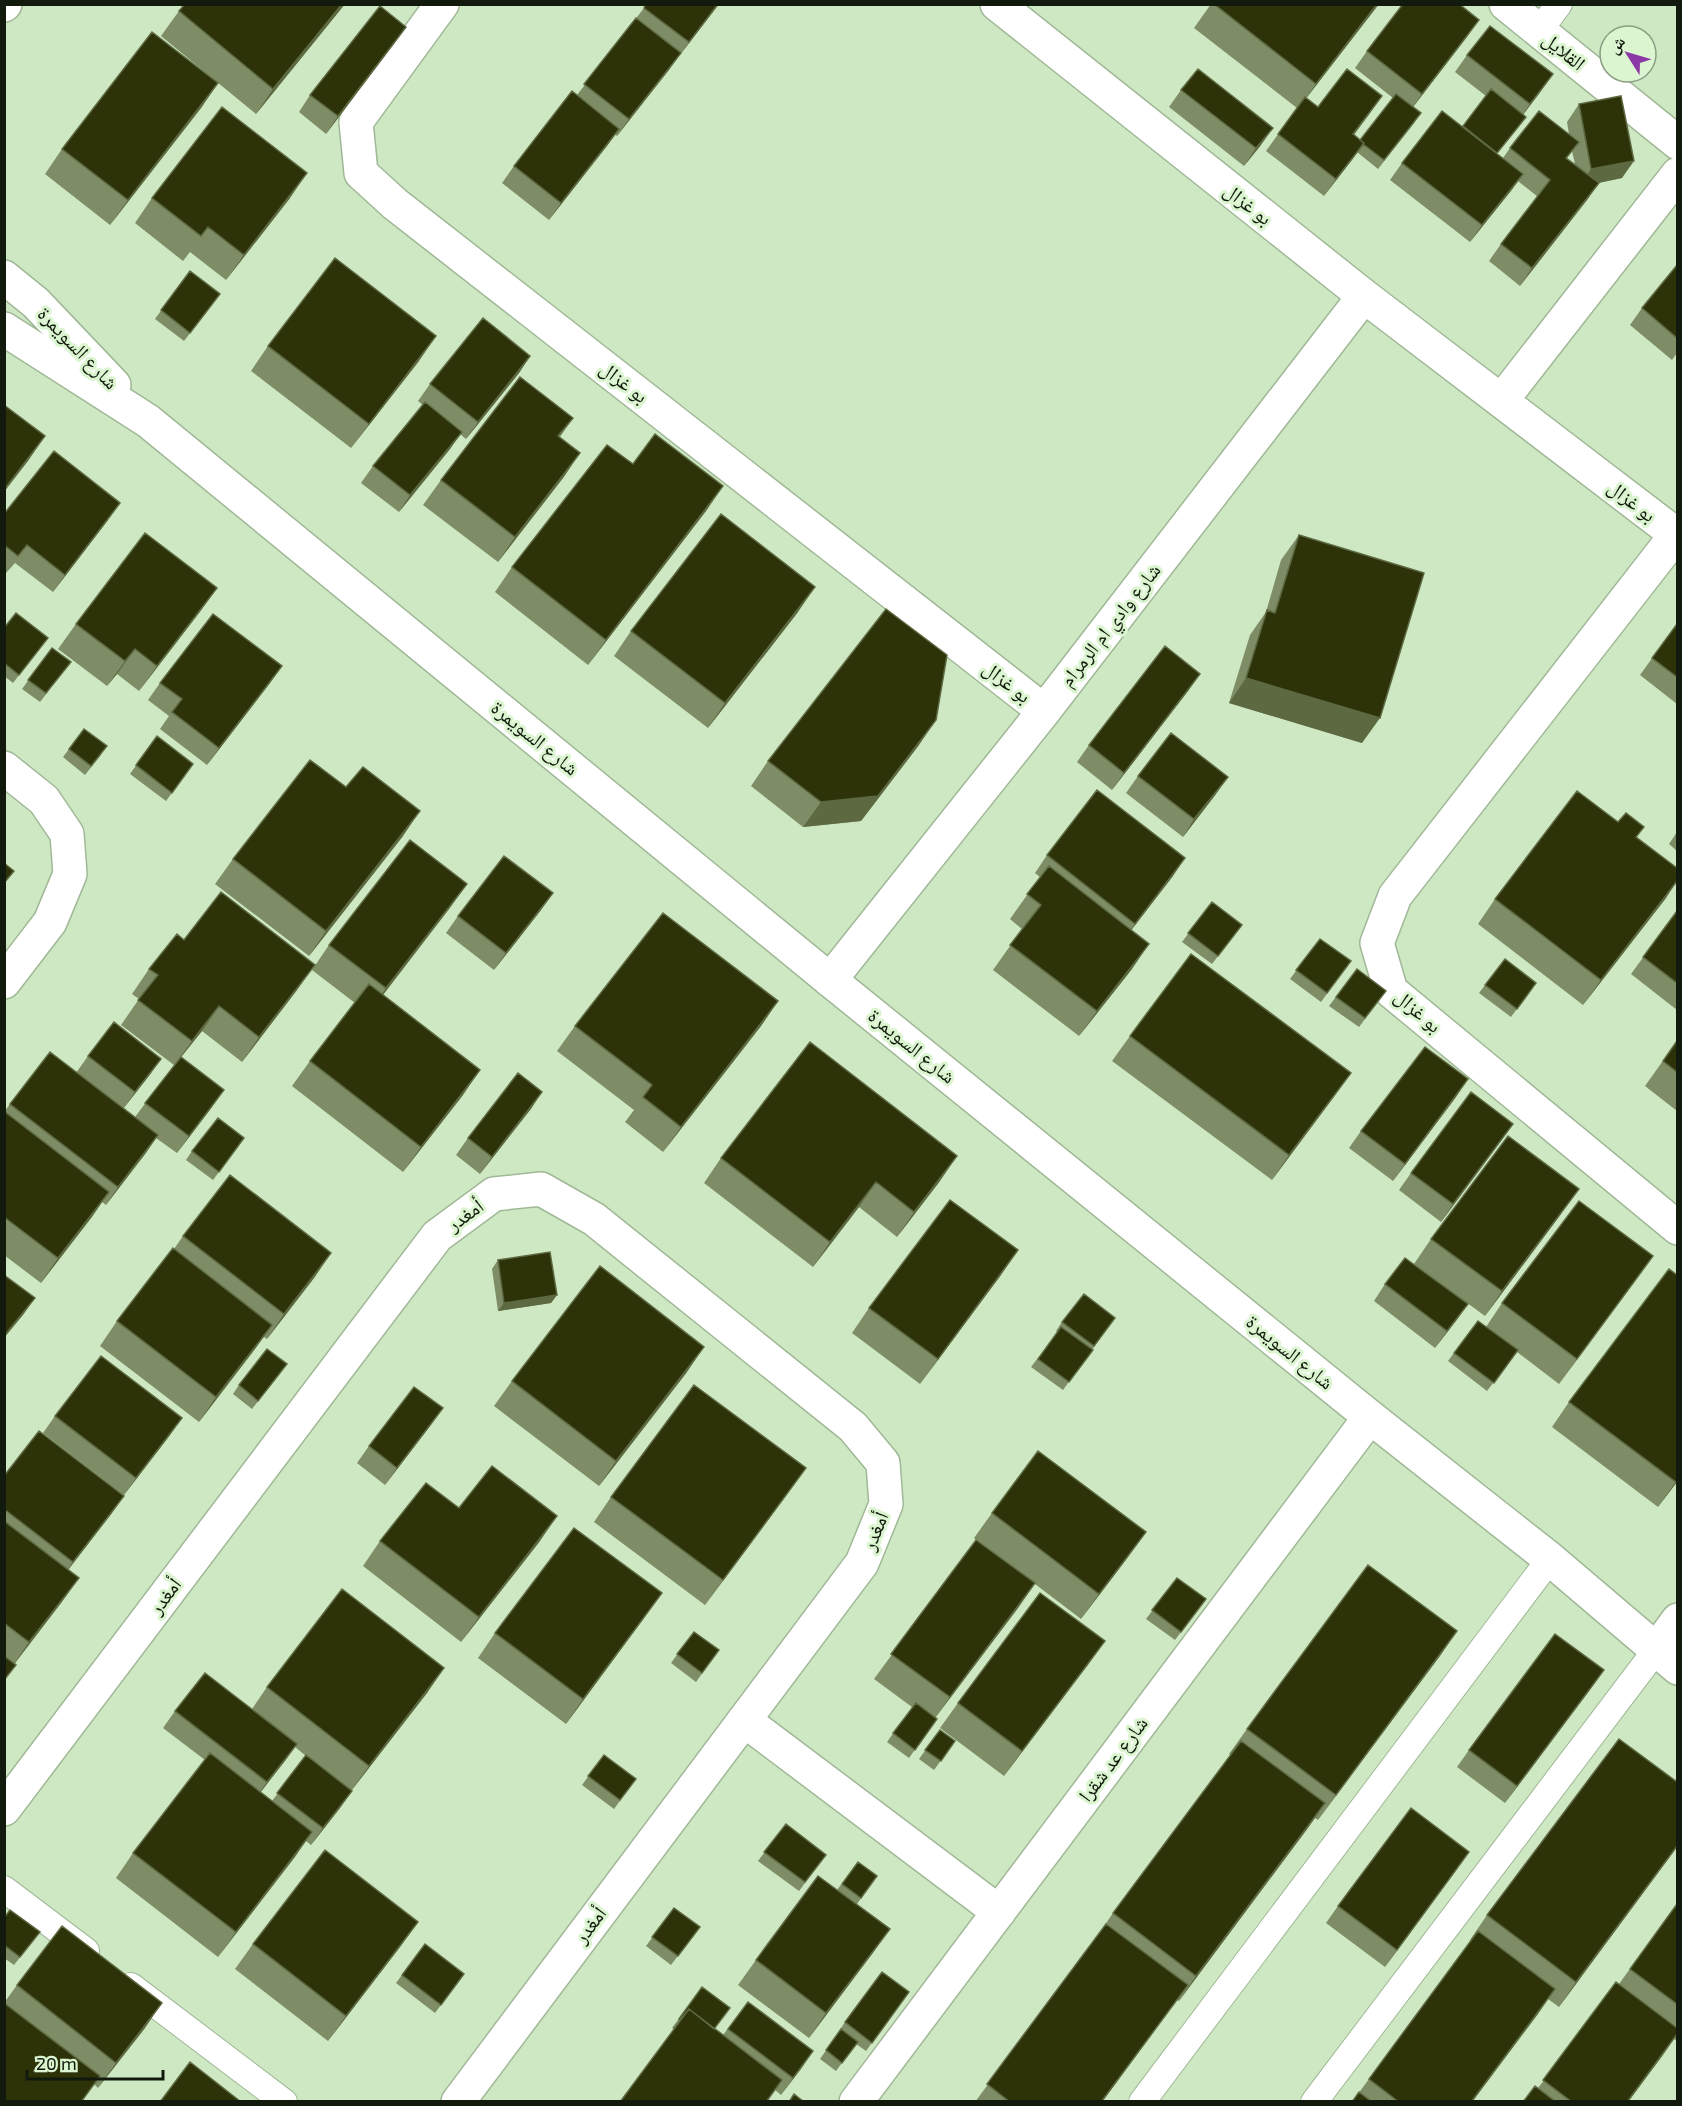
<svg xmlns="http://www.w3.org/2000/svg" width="1682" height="2106" viewBox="0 0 1682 2106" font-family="'Exo 2','Noto Naskh Arabic',sans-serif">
<rect width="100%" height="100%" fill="#cee8c4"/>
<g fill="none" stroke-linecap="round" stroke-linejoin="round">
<defs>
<path id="service" d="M1539,31l20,-27
M4,1889l82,62
M131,1986l153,116
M1142,2102l408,-543
M1314,2102l342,-452"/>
<path id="minor" d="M442,4l-86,118 5,51 34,31 649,507
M997,4l367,292 314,240
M1506,4l172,139
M4,5l1,-1
M1502,400l176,-226
M1676,535l-281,361 -18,47 14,48 287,237
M4,768l40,32 23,34 3,40 -20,48 -46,60
M830,980l214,-269 320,-415
M1656,1650l22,-30
M744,1720l255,192
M4,1809l433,-573 57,-42 47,-5 53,30 259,208 30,36 3,41 -24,59 -404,539
M856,2102l514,-685"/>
<path id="tertiary" d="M4,277l32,26 78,82
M4,329l144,92 682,559 540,437 180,142 128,109"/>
</defs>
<!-- service casing -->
<use href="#service" stroke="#a0b896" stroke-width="28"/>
<!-- minor casing -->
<use href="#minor" stroke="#a0b896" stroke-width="36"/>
<!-- tertiary casing -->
<use href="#tertiary" stroke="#a0b896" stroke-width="36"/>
<!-- service -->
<use href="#service" stroke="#fff" stroke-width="26"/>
<!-- minor -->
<use href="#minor" stroke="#fff" stroke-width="33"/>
<!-- tertiary -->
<use href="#tertiary" stroke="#fff" stroke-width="33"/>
</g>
<!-- wall -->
<path fill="#7e8d66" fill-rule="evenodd" d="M345,4l-89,110 -95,-78 18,-25z
M719,4l-102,132 -2,-2 -66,86 -47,-37 12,-17 63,-71 67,-87z
M1211,4h168l-73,94 12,9 52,6 -16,22 6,5 33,-42 -38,-30 12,-17 112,-31 -66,87 2,15 -37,47 -21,-17 -33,44 -58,-45 31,-43 -103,-80z
M406,27l-80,107 -27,-22 11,-17z
M1467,55l74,36 -18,24 -3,10 -23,29 6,4 7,-10 59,-14 -2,-12 12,-18 43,74 -24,5 -11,17 -67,86 -31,-25 12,-17 37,-47 -20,-16 -48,61 -80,-62 12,-17 60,-36 24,-31 -31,-24zM1572,151l3,13 -8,-6z
M218,83l-17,25 -91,117 -65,-51 17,-25z
M1181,90l80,55 -17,21 -75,-59z
M152,198h138l-64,82 -36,-28 -7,9 -48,-38z
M1677,265v88l-5,7 -42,-35 12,-17z
M190,271l30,23 -36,47 -29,-22z
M268,346l151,15 -68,87 -100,-77z
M530,356l-11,17 -53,66 -6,-5 -10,15 -51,63 -38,-29 12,-17 50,-61 -5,-4 12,-17z
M573,418l-13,19 20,16 -17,25 -65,84 -75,-57 18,-25z
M633,464l90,22 -17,25 -118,154 -93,-73 17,-25z
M4,514l104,6 -55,72 -38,-29 -9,10 -2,-1z
M1299,535l63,208 -133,-40 21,-68 16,-23 15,-52z
M217,588l-18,25 -60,78 -22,-17 -10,12 -49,-37 18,-25z
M798,612l-90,116 -94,-72 17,-25z
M1677,624v80l-37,-29z
M4,628l44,10 -35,45 -9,-7z
M52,648l19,14 -31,40 -18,-13z
M1200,674l-12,17 -76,99 -35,-28 12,-17z
M160,683h110l-63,82 -47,-36 9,-13 -21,-16z
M84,729l17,26 -16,20 -22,-18z
M157,736l36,28 -27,37 -36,-27z
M919,745l-58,76 -58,6 -52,-41 17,-25z
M1138,776l78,18 -33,43 -57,-44z
M1677,832v19l-8,-7z
M403,836l-94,120 -94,-72 18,-25z
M1637,837l29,61 -83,107 -105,-81 17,-25z
M1047,855l126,21 -42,54 1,39 -53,67 -86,-66 29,-41 -12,-10 30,-42 -5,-4z
M467,884l-18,25 -66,86 80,100 -60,77 -111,-86 18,-25 45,-58 -43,-33 17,-25z
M1212,902l30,23 -30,39 -30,-22z
M541,910l-47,60 -48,-37 12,-17z
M1677,911v99l-46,-36z
M1320,939l31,22 -30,41 -31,-23z
M184,940l113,50 -55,72 -40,-31 -21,26 31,50 -35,46 -21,-15 -50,67 -4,-3 -61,81 -37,-28v-143l6,-8 66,-31 12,-17 73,3 -38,50 12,8 39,-52 -53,-40 18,-26 -7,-5 17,-25z
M1505,959l31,24 -25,34 -32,-24z
M1357,969l29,22 -27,36 -30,-21z
M778,1001l-17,25 -98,126 -38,-30 9,-12 -77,-59 18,-25z
M1130,1036l221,37 -18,25 -61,82 -160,-119z
M1677,1041v70l-32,-25z
M542,1092l-62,82 -24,-19 12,-17z
M1456,1097l-63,84 -44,-33 12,-17z
M1513,1124l-72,98 -42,-32 12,-17z
M244,1138l-31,42 -27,-20 6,-9z
M721,1158l219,23 -43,56 -38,-30 -46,60 -109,-84z
M1561,1214l-76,102 -71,-52 17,-25z
M183,1236l148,17 -17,25 -47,61 -3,-2 -65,85 -99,-76 17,-25 57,-72z
M1653,1256l-94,128 -42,-32 -30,39 -39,-30 30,-40 8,6 16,-24z
M498,1260l59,35 -6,8 -53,8 -6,-42z
M1001,1275l-81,109 -68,-51 17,-25z
M1385,1284l83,20 -33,44 -61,-47z
M1115,1318l-52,72 -32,-23 27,-35 -2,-1 6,-9z
M287,1364l-35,45 -19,-15 6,-9z
M687,1372l-88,114 -105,-80 18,-25z
M1569,1402l108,80 -19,25 -106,-80z
M443,1408l-58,77 -28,-22 12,-17z
M55,1416l115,19 -46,60 -81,-62z
M4,1476l108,37 -44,57 11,8 -18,25 -46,60 1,2 -12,16z
M788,1493l-83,112 -111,-83 17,-25z
M459,1508l81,33 -79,101 -98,-76 17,-25z
M992,1513l136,44 -47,62 -46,-35 -17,24 -83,110 2,1 -28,39 -22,-16 25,-35 -38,-28 102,-139 -2,-2z
M1177,1578l29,21 -31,41 -29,-21z
M644,1618l-78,106 -88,-66 17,-25z
M1457,1631l-139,189 -3,-2 -136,183 -2,-1 -75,102h-127l121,-164 17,-25 118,-158 -2,-1 18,-25z
M694,1632l25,18 -23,32 -25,-19z
M1105,1641l-18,25 -83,110 -64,-48 18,-25z
M444,1668l-17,25 -75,97v1l-12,17 -29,37 -5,-4 -88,116 -102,-79 17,-25 72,-93 -42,-32 12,-17 77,-2 15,-22zM295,1747l11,9 -34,45 -11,-9z
M1592,1687l-87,116 -48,-36 12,-17z
M940,1730l15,11 -21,29 -15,-11z
M604,1755l32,24 -22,30 -32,-24z
M786,1824l40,31 -27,36 -41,-30z
M1677,1847l-118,160 -11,-8 -76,103h-120l119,-161 -1,-1 17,-25z
M858,1862l19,14 -20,28 33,25 -18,25 -63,84 -71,-53 18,-25 81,-70z
M1457,1869l-72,98 -59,-44 12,-17z
M1677,1904v137l-3,-2 -46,63h-105l15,-14 81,-104z
M674,1908l26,19 -29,38 -25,-19z
M4,1918l36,14 -26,33 -10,-7z
M418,1922l-18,25 -72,94 -93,-72 18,-25z
M425,1944l39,30 -29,39 -39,-30z
M17,1985l128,43 -47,60 -4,-4 -12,17 -78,-98z
M702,1987l13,42 8,6 25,-33 65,49 -32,44 -6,-5 -8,12h-147l54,-73 -2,-1z
M909,1992l-43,59 -10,-7 -20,27 -16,-12 19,-27v-1l6,-9z"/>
<!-- shaded-wall -->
<path fill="#5d6941" d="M342,4h3l-89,110 17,-25z
M718,4h1l-42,55 12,-17z
M1377,4h2l-81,105 18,-25z
M1479,20l-12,17 -57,74 12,-17z
M406,27l-12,17 -68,90 12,-18z
M681,53l-12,17 -52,66 12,-17z
M1553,74l-12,17 -23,30 12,-17z
M218,83l-17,25 -91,117 18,-25z
M1382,96l-12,17 -29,38 12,-17z
M1273,128l-12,17 -17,21 12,-18z
M619,129l-12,17 -58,74 12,-17z
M1364,143l-12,17 -28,36 12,-17z
M1634,161l-12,17 -43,9 12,-18z
M307,173l-17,25 -64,82 18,-25z
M1523,174l-12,17 -41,51 12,-17z
M1599,183l-12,17 -67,86 12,-18z
M436,336l-17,25 -68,87 18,-24z
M530,356l-11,17 -53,66 12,-17z
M462,432l-12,17 -51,63 11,-17z
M45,436l-17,25 -24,31v-2z
M580,453l-17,25 -65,84 17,-25z
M723,486l-17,25 -118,154 18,-25z
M120,503l-12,17 -55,72 12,-17z
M815,587l-17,25 -90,116 17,-25z
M217,588l-18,25 -60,78 18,-25z
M135,649l-18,25 -10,12 18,-25z
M282,666l-12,17 -63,82 12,-17z
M1200,674l-12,17 -76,99 12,-17z
M1246,678l134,40 -18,25 -133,-40z
M936,720l-17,25 -58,76 -58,6 18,-25z
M1228,777l-12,17 -33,43 11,-18z
M420,811l-17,25 -94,120 17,-25z
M1185,858l-12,18 -50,65 12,-17z
M1677,881l-11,17 -83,107 18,-25z
M467,884l-18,25 -80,104 17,-25z
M553,893l-12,17 -47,60 12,-17z
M1149,944l-17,25 -53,67 18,-25z
M315,965l-18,25 -55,72 17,-25z
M778,1001l-17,25 -98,126 18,-25z
M219,1006l-17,25 -28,35 18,-25z
M161,1059l-12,17 -26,33 12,-17z
M480,1070l-17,25 -60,77 18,-25z
M1351,1073l-18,25 -61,82 17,-25z
M1468,1079l-12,18 -63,84 12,-17z
M224,1090l-12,17 -35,46 12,-17z
M542,1092l-11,17 -51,65 12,-17z
M1513,1124l-12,17 -60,81 12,-18z
M158,1135l-12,18 -40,52 12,-18z
M957,1156l-17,25 -43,56 17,-25z
M876,1182l-17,25 -46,60 17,-25z
M1579,1189l-18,25 -76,102 17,-25z
M109,1192l-17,25 -51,66 17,-25z
M1018,1250l-17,25 -81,109 18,-25z
M331,1253l-17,25 -47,61 17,-25z
M1653,1256l-18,25 -76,103 18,-25z
M557,1295l-6,8 -53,8 6,-8z
M35,1298l-12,17 -19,23v-2z
M1468,1304l-12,17 -21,27 12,-17z
M272,1325l-17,24 -56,73 17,-25z
M704,1347l-17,25 -88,114 17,-25z
M443,1408l-12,17 -46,60 12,-17z
M182,1418l-12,17 -46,60 12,-17z
M806,1468l-18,25 -83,112 18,-25z
M1677,1480v2l-19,25z
M124,1496l-12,17 -51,66 12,-17z
M557,1516l-17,25 -79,101 18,-25z
M1146,1532l-18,25 -47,62 18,-25z
M79,1578l-18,25 -49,64 17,-25z
M1035,1583l-17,25 -86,114 18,-25z
M662,1593l-18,25 -78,106 17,-25z
M1457,1631l-17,25 -122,164 18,-25z
M1105,1641l-18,25 -83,110 18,-25z
M444,1668l-17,25 -76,98 18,-25z
M1604,1670l-12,17 -87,116 12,-17z
M297,1744l-12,17 -30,38 12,-17z
M352,1791l-12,17 -29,37 12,-17z
M1325,1803l-17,25 -129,173 17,-25z
M312,1832l-17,25 -77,100 18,-25z
M1677,1846v1l-118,160 17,-25z
M1469,1852l-12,17 -72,98 12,-17z
M418,1922l-18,25 -72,94 18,-25z
M890,1929l-18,25 -63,84 17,-25z
M1188,1985l-86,117h-1z
M1555,1989l-17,25 -66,88h-1z
M162,2003l-17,25 -47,60 18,-25z
M1677,2034l-14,21 -35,47h-1z
M813,2051l-12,18 -20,26 12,-17z"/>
<!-- building -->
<path fill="#2d3209" stroke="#5d6941" stroke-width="1.5" d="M185,4h157l-69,85 -94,-78z
M646,4h72l-29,38 -45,-34z
M1214,4h163l-61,80z
M1403,4h56l20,16 -57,74 -55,-43z
M380,6l26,21 -68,89 -28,-21z
M636,18l45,35 -52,66 -45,-35z
M1490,26l63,48 -23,30 -63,-49z
M152,32l66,51 -90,117 -66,-51z
M1198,69l75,59 -17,20 -75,-58z
M1347,69l35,27 -29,38 11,9 -28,36 -58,-45 27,-37 13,10z
M1491,89l35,28 -29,36 -34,-27z
M572,91l47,38 -58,74 -47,-37z
M1396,94l25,19 -37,47 -21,-16 1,-1 -4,-3z
M1621,96l13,65 -43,8 -12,-65z
M222,107l85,66 -63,82 -36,-28 -7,9 -49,-38z
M1442,111l81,63 -41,51 -80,-62z
M1539,111l40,31 -13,16 33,25 -67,85 -31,-24 49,-64 -40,-32z
M335,258l101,78 -67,88 -101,-78z
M1677,265v73l-35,-30z
M190,271l30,23 -30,39 -29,-23z
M483,318l47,38 -52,66 -48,-38z
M520,377l53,41 -15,18 22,17 -65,84 -74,-57z
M425,402l37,30 -52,63 -37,-29z
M4,405l41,31 -41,54z
M655,434l68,52 -117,154 -94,-73 95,-122 26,19z
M54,451l66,52 -55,72 -38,-30 -9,11 -14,-11v-31z
M721,514l94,73 -90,116 -94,-72z
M145,533l72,55 -60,78 -22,-17 -10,12 -49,-37z
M1299,535l125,38 -44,145 -134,-40 21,-68 8,3z
M886,609l61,46 -11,65 -58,76 -57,6 -53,-41z
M16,613l32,25 -29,37 -15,-12v-35z
M213,614l69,52 -63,82 -47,-36 10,-13 -22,-16z
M1677,624v53l-25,-19z
M1165,646l35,28 -76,99 -35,-28z
M52,648l19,14 -25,31 -18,-13z
M84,729l23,17 -16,20 -22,-17z
M1171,733l57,44 -34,42 -56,-43z
M157,736l36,28 -21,29 -36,-28z
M310,760l36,27 17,-20 57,44 -94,120 -93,-72z
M1097,790l88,68 -50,66 -88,-69z
M1577,791l41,31 8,-9 18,14 -8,10 41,31v13l-76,99 -106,-81z
M410,840l57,44 -81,104 -57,-43z
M504,856l49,37 -47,60 -48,-37z
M4,863l10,8 -10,12z
M1049,866l100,78 -52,67 -87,-66 31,-40 -14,-11z
M221,892l94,73 -56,72 -40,-31 -27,35 -54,-41 20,-25 -9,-6 28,-35 7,6z
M1212,902l30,23 -24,31 -30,-23z
M1677,911v72l-34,-26z
M663,913l115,88 -97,126 -38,-30 9,-12 -77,-59z
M1320,939l31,22 -24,32 -31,-23z
M1191,954l160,119 -62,82 -159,-119z
M1505,959l31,24 -19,26 -32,-24z
M1357,969l29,22 -21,27 -29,-21z
M369,984l111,86 -59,77 -111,-86z
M114,1022l47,37 -26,33 -47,-36z
M1677,1041v31l-14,-11z
M810,1042l147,114 -43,56 -38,-30 -46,60 -109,-84z
M1425,1047l43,32 -63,85 -44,-33z
M50,1052l108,83 -40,52 -108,-83z
M181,1057l43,33 -35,46 -44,-33z
M518,1073l24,19 -50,65 -24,-19z
M1471,1092l42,32 -60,80 -42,-31z
M5,1112l104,80 -51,66 -54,-41v-104z
M218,1118l26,20 -25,34 -27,-21z
M1508,1136l71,53 -77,102 -71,-52z
M230,1175l101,78 -47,61 -101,-78z
M950,1200l68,50 -80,109 -69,-51z
M1579,1201l74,55 -76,103 -75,-56z
M173,1248l99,77 -56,72 -99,-76z
M550,1252l7,43 -53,8 -6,-43z
M1405,1258l63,46 -21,27 -62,-47z
M600,1266l104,81 -88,114 -104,-80z
M1669,1269l8,6v205l-1,2 -107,-80z
M4,1275l31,23 -31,38z
M1084,1294l31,24 -21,28 -32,-24z
M1478,1321l40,29 -24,33 -40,-30z
M1061,1327l32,23 -24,32 -31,-23z
M267,1349l20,15 -29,37 -19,-16z
M101,1356l81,62 -46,60 -81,-62z
M694,1385l112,83 -83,112 -112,-83z
M414,1387l29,21 -46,60 -28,-22z
M39,1431l85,65 -51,66 -69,-53v-33z
M1038,1451l108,81 -47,62 -107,-81z
M492,1466l65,50 -78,101 -99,-76 46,-58 33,25z
M4,1521l75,57 -50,64 -25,-19z
M574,1528l88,65 -79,106 -88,-66z
M976,1540l59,43 -85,114 -59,-43z
M1368,1565l89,66 -121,164 -89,-66z
M1177,1578l29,21 -25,33 -29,-22z
M342,1589l102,79 -75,98 -102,-79z
M1040,1593l65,48 -83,110 -64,-48z
M694,1632l25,18 -17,23 -25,-19z
M1555,1634l49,36 -87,116 -48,-36z
M4,1656l12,9 -12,15z
M205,1673l92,71 -30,38 -92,-71z
M916,1703l21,16 -22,31 -22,-17z
M940,1730l15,11 -14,20 -16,-11z
M1619,1739l58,43v64l-101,136 -89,-67z
M1241,1741l84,62 -129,173 -83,-63z
M210,1753l102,79 -76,100 -103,-79z
M306,1755l46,36 -29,37 -46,-35z
M604,1755l32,24 -16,21 -32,-24z
M1411,1808l58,44 -72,98 -59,-44z
M786,1824l40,31 -21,27 -41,-30z
M325,1850l93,72 -72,94 -93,-72z
M858,1862l19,14 -16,22 -19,-14z
M818,1876l72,53 -64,84 -70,-53z
M1677,1904v100l-47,-35z
M674,1908l26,19 -22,29 -26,-19z
M10,1910l30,22 -20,25 -16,-12v-27z
M1106,1924l82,61 -87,117h-91l-23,-18z
M62,1926l100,77 -46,60 -99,-78z
M1478,1931l77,58 -84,113h-72l-30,-23z
M425,1944l39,30 -23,31 -39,-30z
M882,1972l27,20 -37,51 -27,-21z
M1616,1982l61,46v6l-50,68h-55l-29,-22z
M702,1987l28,21 -16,21 -25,-20 -9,11 -1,-1z
M748,2002l65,49 -20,27 -65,-49z
M4,2003l96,73 -19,26h-77z
M689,2009l93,71 -16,22h-146z
M841,2029l17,13 -16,21 -16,-13z
M190,2062l51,40h-81z
M1535,2086l21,16h-33z
M1359,2092l13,10h-20z
M794,2094l10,8h-15z"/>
<g text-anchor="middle" stroke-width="6" stroke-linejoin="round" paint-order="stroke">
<!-- street labels -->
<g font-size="20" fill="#111a0d" stroke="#dcf5d1">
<text transform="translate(1564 51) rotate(39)" y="7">القلايل</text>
<text transform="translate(1248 204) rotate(38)" y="7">بو غزال</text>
<text transform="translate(78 348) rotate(46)" y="7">شارع السويمرة</text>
<text transform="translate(624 382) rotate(38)" y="7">بو غزال</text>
<text transform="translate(1632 501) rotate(38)" y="7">بو غزال</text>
<text transform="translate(1110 625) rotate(-52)" y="7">شارع وادي ام الرمرام</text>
<text transform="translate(1007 682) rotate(38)" y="7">بو غزال</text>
<text transform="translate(535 738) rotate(39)" y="7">شارع السويمرة</text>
<text transform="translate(1418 1011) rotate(41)" y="7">بو غزال</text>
<text transform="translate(912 1046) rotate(39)" y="7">شارع السويمرة</text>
<text transform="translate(465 1215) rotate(-36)" y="7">أمغدر</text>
<text transform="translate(1290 1352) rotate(39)" y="7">شارع السويمرة</text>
<text transform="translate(875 1531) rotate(-68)" y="7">أمغدر</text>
<text transform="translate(165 1596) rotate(-53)" y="7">أمغدر</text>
<text transform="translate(1113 1759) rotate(-53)" y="7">شارع عد شقرا</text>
<text transform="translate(590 1925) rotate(-53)" y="7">أمغدر</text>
</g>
</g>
<!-- border -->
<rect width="1682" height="2106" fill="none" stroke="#111a0d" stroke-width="12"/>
<!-- north arrow -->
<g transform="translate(1628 54) rotate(307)"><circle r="28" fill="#dcf5d1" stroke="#8b9d83" stroke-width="1.5"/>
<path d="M0-4.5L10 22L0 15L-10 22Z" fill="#8b38a6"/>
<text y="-9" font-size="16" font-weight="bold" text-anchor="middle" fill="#111a0d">ش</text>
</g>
<!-- scale -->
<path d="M27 2070v9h136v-9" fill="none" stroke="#111a0d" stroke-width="3"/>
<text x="36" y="2070" font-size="18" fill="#111a0d" stroke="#dcf5d1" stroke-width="4.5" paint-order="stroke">20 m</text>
</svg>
